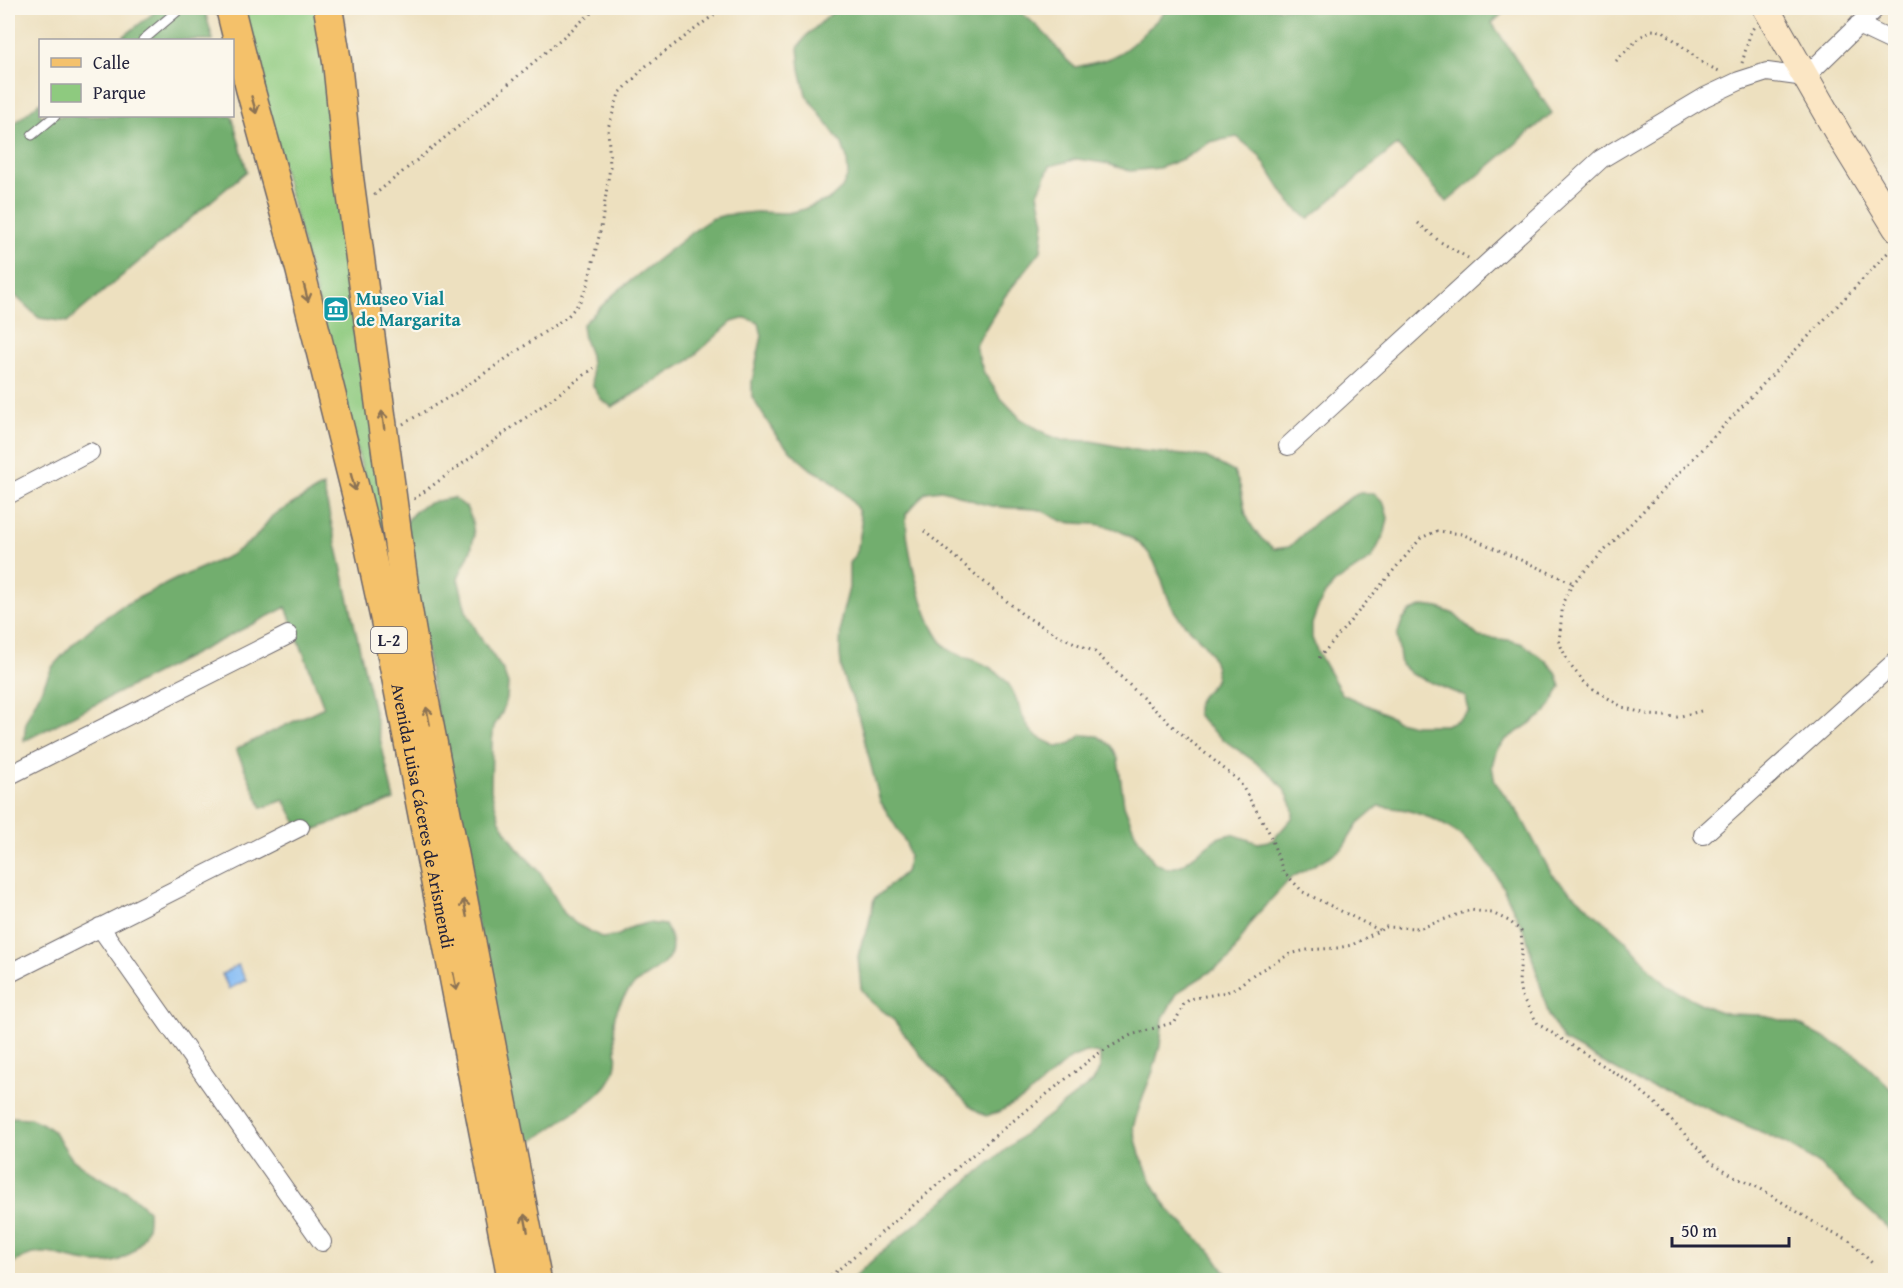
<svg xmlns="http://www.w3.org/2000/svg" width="1903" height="1288" viewBox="0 0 1903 1288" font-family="'Gentium Book Plus',serif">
<rect width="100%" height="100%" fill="#fbf7ec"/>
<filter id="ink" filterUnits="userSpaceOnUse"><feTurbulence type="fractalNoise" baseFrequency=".0167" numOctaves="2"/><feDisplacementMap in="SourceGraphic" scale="12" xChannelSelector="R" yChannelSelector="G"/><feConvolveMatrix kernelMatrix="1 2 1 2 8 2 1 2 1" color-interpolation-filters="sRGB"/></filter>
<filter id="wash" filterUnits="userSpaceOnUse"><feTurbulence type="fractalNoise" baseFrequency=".008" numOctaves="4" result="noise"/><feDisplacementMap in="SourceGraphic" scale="24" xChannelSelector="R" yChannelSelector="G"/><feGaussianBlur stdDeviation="1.35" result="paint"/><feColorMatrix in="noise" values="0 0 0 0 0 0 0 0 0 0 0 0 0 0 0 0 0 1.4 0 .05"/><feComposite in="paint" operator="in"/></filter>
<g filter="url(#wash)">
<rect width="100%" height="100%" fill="#ede0bf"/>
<!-- green -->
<path fill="#8eca7f" stroke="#58765d" stroke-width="1.5" d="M241,8h76l81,598z"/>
<!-- forest -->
<path fill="#72ae6e" stroke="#4a6854" stroke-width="1.5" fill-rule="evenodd" d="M160,8h44l9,32h-94z
M836,8h179c12,8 22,18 32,28 10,11 16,23 28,31 14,-3 29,-5 41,-12 18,-9 38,-33 53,-47h340l-17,15 60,90 -105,89 -50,-57 -89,74 -18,-16 -31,-48 -22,-18 -27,5 -25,16 -26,10 -29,3 -26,-8 -27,-4 -27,7 -12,27 6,29 -3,29 -36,45 -30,50 9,27 16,24 21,22 27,16 14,5 29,1 50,10 65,6 28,15 6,14 6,29 7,13 9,11 12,10 15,-2 32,-30 26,-17 12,-7h15l10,11 4,14 -3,14 -13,26 -37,25 -10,11 -8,16 -5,14v14l6,15 24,41 42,19 13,8 17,4h31l13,-5 11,-9 -3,-14 -55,-23 -10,-9 -4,-29 5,-15 9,-10 13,-5 15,2 15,6 25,23 30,3 14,4 23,17 10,11 5,15 -15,26 -41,27 -9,11 -4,15 3,16 26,35 30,56 10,10 63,56 32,36 14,13 42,21 17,5 30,1 39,9 58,31 39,38v145l-8,-11 -67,-62 -34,-22 -116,-51 -30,-9 -76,-42 -15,-25 -23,-81 -28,-57 -17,-24 -22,-20 -23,-14 -29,-10 -28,-4 -21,18 -16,25 -51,29 -38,41 -24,41 -51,32 -15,26 -3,28 -7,25 -11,28 -9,28 7,28 13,29 15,25 45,45 18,26h-380l25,-23 151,-125 66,-50 7,-14v-14l-15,-2 -14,6 -45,39 -27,15 -13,4 -14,-8 -32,-32 -20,-22 -28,-36 -23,-18 -8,-12 -3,-31 4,-16 6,-13 6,-29 31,-27 4,-15 -3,-14 -26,-42 -25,-98 -8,-15 -5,-15 -2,-19 1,-35 8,-31v-25l8,-11 5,-28 -4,-14 -9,-13 -22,-20 -15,-7 -12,-10 -23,-23 -25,-40v-16l10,-45 -3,-13 -13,-5 -14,4 -45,40 -75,45 -11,-8 -8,-13 -3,-31 -6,-16 -2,-14 33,-32 84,-66 12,-8 14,-4 31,-3 31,1 14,-3 29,-11 12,-11 6,-13 -1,-16 -5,-15 -36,-49 -6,-26 -2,-21 8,-12 28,-25zM941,490c16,3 28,11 43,14 16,5 33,3 50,5 10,0 19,9 29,12 10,3 21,2 31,3 20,2 39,12 52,26 18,20 17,49 34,69 14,16 37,31 36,56 0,11 -13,16 -17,25 -2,3 -2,10 -2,14 24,34 81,51 94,89 2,4 2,10 2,14l-20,23 -15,3 -26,-9 -15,4 -35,27 -14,4 -14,-7 -18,-27 -12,-30 -6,-46 -6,-13 -14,-10 -16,-1 -11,8 -13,4c-8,-4 -18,-8 -24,-13 -15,-14 -14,-40 -31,-56 -7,-7 -18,-14 -27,-17 -10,-4 -21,-6 -29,-13 -24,-23 -41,-101 -41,-134l20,-22z
M40,102v14h192l15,55 -180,151 -28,-4 -31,-29v-160z
M323,486l71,314 -91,34 -19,-34 -22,8 -26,-59 88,-42 -38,-100 -262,134 2,-20 27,-55 20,-22 23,-20 26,-18 54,-27 53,-23 25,-17 18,-23z
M454,498l12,9 6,13 2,16 -3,14 -13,28 8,33 14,26 23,33 5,14 -1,14 -5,15 -8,13 -2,16 -1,49 9,30 17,27 23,24 24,41 12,11 27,14 16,-3 13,-8 16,-4 17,2c24,43 -20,42 -39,69 -5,7 -12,20 -12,29 0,25 9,39 -7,62 -10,13 -23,20 -36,29 -17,12 -35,25 -52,37l-116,-623c12,-23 26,-27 51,-30z
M8,1117l22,1 13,6 11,8 18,27 23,16 31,16 22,19c1,16 -1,22 -10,35 -20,27 -50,18 -78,11 -5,-1 -12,-4 -18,-3 -13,0 -24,7 -34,13z"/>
<!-- water -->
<path fill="#84bbf4" stroke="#536e98" stroke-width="1.5" d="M238,965l8,15 -17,9 -7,-15z"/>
</g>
<g filter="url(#ink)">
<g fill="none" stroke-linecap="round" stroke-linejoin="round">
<defs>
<path id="lane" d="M143,40l38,-32
M32,135l23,-19"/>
<path id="street" d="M1858,25l38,18
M1288,446l313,-287 104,-62 34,-16 28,-9 38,5 71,-69
M8,495l82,-43
M8,776l280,-141
M1703,835l193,-174
M100,927l222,315
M8,974l292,-147"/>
<path id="secondary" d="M1766,8l74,129 56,91"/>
<g id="primary">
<path id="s1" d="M230,8l20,80 50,181 68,272 17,79 127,660"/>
<path d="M328,8l9,54 12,115 56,415 10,59 122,629"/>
</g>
</defs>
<!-- lane casing -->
<use href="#lane" stroke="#696469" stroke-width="11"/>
<!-- street casing -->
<use href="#street" stroke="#696469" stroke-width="20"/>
<!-- secondary casing -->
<use href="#secondary" stroke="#696469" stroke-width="28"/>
<!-- primary casing -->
<use href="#primary" stroke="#696469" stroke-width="31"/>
<!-- path -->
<path stroke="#696469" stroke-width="3" stroke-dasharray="1.5 4.5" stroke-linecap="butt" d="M1616,61l24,-24 12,-7 11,1 41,33 15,7
M1742,63l9,-32 3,-4
M374,195l90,-73 133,-114
M1418,223l21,18 29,17
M8,255l3,-2
M403,424l53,-31 112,-77 11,-13 8,-16 14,-59 9,-61 -2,-39 11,-34 27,-28 77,-58
M414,499l180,-131
M924,531l98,83 33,20 40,18 76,73 68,56 30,51 14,39 20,21 76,38
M1319,658l102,-120 16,-7 25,3 111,49
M1701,711l-24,6 -27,-2 -28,-8 -36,-23 -17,-20 -10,-22 4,-40 10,-19 73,-75 248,-262
M1896,977v20
M826,1280l172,-147 98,-78 35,-20 44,-13 9,-18 6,-5 37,-7 10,-5 17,-13 36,-20 16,-4 31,-2 15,-3 34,-18 35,1 49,-18 22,3 17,8 12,10 1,14 -3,36 2,14 17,29 96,61 19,16 58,61 28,17 22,10 67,42 21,9 24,24"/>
<!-- lane -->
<use href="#lane" stroke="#fff" stroke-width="9"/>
<!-- street -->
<use href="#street" stroke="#fff" stroke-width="18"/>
<!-- secondary -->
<use href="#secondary" stroke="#fbe6c4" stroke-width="26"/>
<!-- primary -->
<use href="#primary" stroke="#f4c16b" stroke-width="28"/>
</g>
<!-- one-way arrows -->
<defs><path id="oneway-shaft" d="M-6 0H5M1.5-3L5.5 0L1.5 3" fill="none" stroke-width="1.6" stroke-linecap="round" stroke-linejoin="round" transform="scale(1.5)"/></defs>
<g stroke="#8b7253">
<use href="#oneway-shaft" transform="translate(254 105) rotate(74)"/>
<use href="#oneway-shaft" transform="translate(306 293) rotate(76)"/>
<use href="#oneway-shaft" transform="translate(383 420) rotate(-98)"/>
<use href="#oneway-shaft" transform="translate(353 482) rotate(75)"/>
<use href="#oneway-shaft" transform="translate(428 716) rotate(-101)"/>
<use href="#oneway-shaft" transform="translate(465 908) rotate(-101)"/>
<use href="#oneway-shaft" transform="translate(455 982) rotate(79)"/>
<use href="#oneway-shaft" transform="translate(526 1223) rotate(-101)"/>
</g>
</g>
<!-- icons -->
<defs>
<symbol id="museum-square" viewBox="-11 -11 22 22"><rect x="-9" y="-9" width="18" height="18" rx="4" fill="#0f9aa8" stroke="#fbf7ec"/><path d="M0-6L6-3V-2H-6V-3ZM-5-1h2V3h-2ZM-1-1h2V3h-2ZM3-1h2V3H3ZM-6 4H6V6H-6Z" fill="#fff"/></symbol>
</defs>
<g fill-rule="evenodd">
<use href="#museum-square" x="321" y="294" width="30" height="30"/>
</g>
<g text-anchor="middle" stroke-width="4.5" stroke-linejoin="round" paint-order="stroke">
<!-- shield labels -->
<rect fill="#fbf7ec" stroke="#636270" stroke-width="1.5" x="371" y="627" width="36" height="26" rx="4.5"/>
<g font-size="16" font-weight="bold" fill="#22223b">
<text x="389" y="646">L-2</text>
</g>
<!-- culture labels -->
<g font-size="18" font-weight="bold" fill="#0d838f" stroke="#fbf7ec" text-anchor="start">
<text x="356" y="305">Museo Vial<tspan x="356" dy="21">de Margarita</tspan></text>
</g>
<!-- street labels -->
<g font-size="18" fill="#22223b" stroke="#fbf7ec">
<text dy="6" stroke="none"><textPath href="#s1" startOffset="831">Avenida Luisa Cáceres de Arismendi</textPath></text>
</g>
</g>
<!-- margin -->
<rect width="1903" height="1288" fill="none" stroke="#fbf7ec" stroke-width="30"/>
<!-- legend -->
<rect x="39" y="39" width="195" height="78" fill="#fbf7ec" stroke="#a4a2a5" stroke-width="1.5"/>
<rect x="51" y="58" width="30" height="9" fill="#f4c16b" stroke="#a4a2a5" stroke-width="1.5"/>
<text x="93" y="69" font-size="18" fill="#22223b">Calle</text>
<rect x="51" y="84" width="30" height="18" fill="#8eca7f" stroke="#a4a2a5" stroke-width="1.5"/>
<text x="93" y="99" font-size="18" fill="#22223b">Parque</text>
<!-- scale -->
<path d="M1672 1237v9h117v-9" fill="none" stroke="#22223b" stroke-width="3"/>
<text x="1681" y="1237" font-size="18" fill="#22223b" stroke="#fbf7ec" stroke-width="4.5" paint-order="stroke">50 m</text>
</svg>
